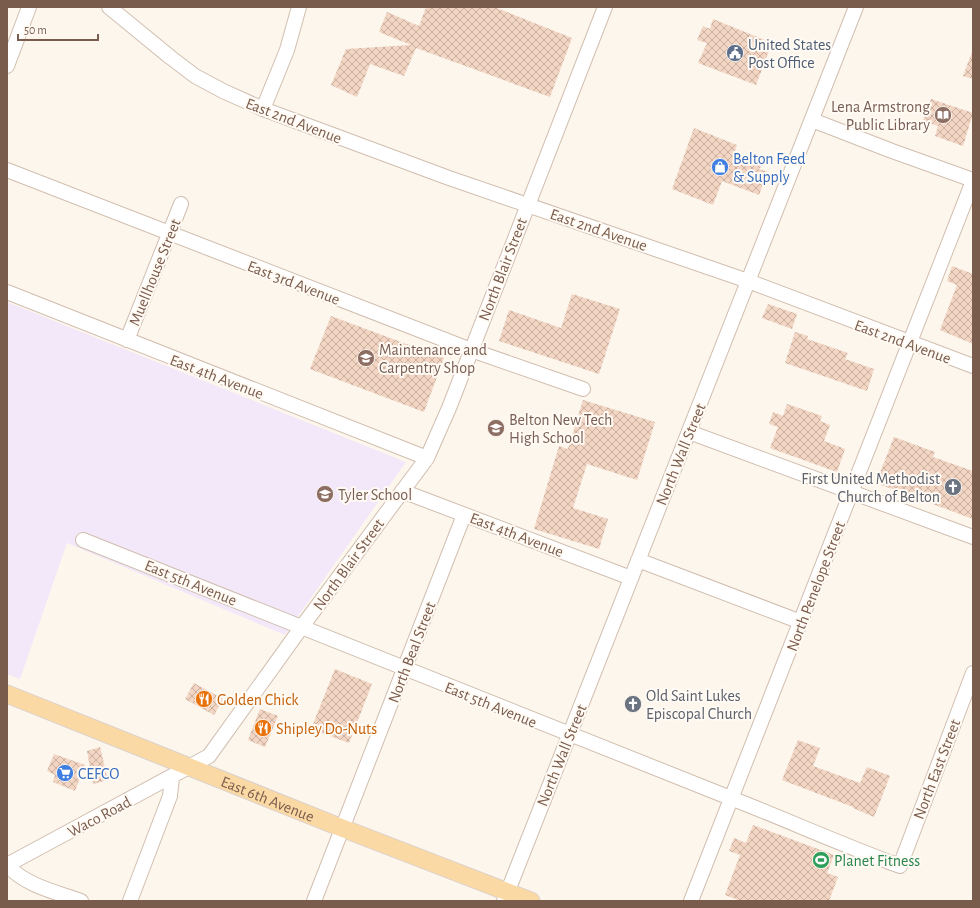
<svg xmlns="http://www.w3.org/2000/svg" width="980" height="908" viewBox="0 0 980 908" font-family="'Alegreya Sans',sans-serif">
<defs>
<pattern id="building-cross-hatch" width="8" height="8" patternUnits="userSpaceOnUse"><rect width="8" height="8" fill="#f3d5c3"/><path d="M0 0l8 8M0 8l8-8" fill="none" stroke="#cab0a1"/></pattern>
</defs>
<rect width="100%" height="100%" fill="#fdf6ec"/>
<!-- education -->
<path fill="#f3e8fa" d="M7,302l399,160 -121,173 -218,-92 -47,136 -13,-5z"/>
<!-- building -->
<path fill="url(#building-cross-hatch)" d="M426,7h68l78,31 -22,59 -134,-49 -12,28 -34,-12 -13,33 -26,-12 15,-36 65,-4 -32,-13 8,-20 32,14z
M713,19l59,24 -16,42 -58,-22 9,-20 -10,-3 6,-14 7,3z
M972,52h1v27l-10,-3z
M931,99l42,14 -10,33 -28,-10 3,-10 -15,-5z
M694,128l43,17 -3,9 28,11 -3,4 9,3 -9,23 -37,-14 -9,24 -41,-16z
M952,266l21,8v70l-33,-14 17,-45 -10,-4z
M572,294l48,15 -21,65 -100,-33 10,-31 52,18z
M768,304l29,10 -5,15 -30,-11z
M331,316l113,42 -20,54 -114,-43z
M795,332l13,4 -1,3 41,14 -3,6 29,10 -7,22 -82,-28z
M583,400l72,22 -18,58 -50,-16 -14,44 35,11 -9,30 -65,-20 25,-83 9,3z
M787,404l35,12 -2,5 10,4 -6,16 21,8 -8,23 -67,-24 8,-21 -9,-3 4,-12 10,4z
M894,437l41,15 -2,5 40,14v48l-97,-36z
M335,669l37,15 -23,59 -38,-14z
M194,683l29,16 -9,16 -29,-16z
M260,709l18,7 -13,31 -17,-7z
M798,740l22,8 -7,18 47,17 7,-16 23,9 -16,41 -21,-9v-1l-71,-27z
M100,747l8,33 -15,4 -6,-33z
M54,754l31,11 -10,26 -22,-9 2,-7 -8,-4z
M753,825l81,30 -7,18 11,4 -9,24h-88l-16,-6 15,-40 -11,-4 5,-13 12,5z"/>
<g fill="none" stroke-linecap="round" stroke-linejoin="round">
<defs>
<path id="minor" d="M109,7l61,50 25,19 28,15 40,18 186,69 299,103 225,85
M7,66l22,-59
M263,109l24,-59 12,-43
M812,120l80,31 81,29
M7,170l464,180 112,39
M7,292l420,166
M127,340l54,-136
M689,432l284,105
M402,491l229,87
M83,540c215,84 429,173 645,257 57,22 114,48 172,69l73,-193
M638,560l163,62
M7,865l202,-109 92,-128 126,-170 22,-50 156,-401
M7,865c19,21 49,27 74,36
M130,901l40,-105 2,-19
M314,901l150,-386
M504,901l352,-894
M691,901l282,-720"/>
<g id="major">
<path id="s1" d="M7,694l335,134 189,73"/>
</g>
</defs>
<!-- minor casing -->
<use href="#minor" stroke="#d1beb0" stroke-width="16"/>
<!-- major casing -->
<use href="#major" stroke="#dad1cd" stroke-width="19"/>
<!-- minor -->
<use href="#minor" stroke="#fff" stroke-width="14"/>
<!-- major -->
<use href="#major" stroke="#fbd9a5" stroke-width="17"/>
</g>
<!-- icons -->
<defs>
<symbol id="civic-disc" viewBox="-11 -11 22 22"><circle r="9.5" fill="#5c6f8a" stroke="#fffaf3"/><path d="M-.6-6.5H3V-4.5H.6V-3L4-1V1h2V6H-6V1h2V-1L-.6-3ZM-1.2 2.5V6h2.4V2.5Z" fill="#fff"/></symbol>
<symbol id="library-disc" viewBox="-11 -11 22 22"><circle r="9.5" fill="#8d6e63" stroke="#fffaf3"/><path d="M-6-4Q-3-5.5-.7-3.5V5Q-3 3-6 4ZM6-4Q3-5.5 .7-3.5V5Q3 3 6 4Z" fill="#fff"/></symbol>
<symbol id="shop-disc" viewBox="-11 -11 22 22"><circle r="9.5" fill="#3f7fe0" stroke="#fffaf3"/><path d="M-5-2.5h2.3a2.7 3.5 0 0 1 5.4 0H5L5.5 6h-11ZM-1.5-2.5h3a1.5 2.3 0 0 0-3 0Z" fill="#fff"/></symbol>
<symbol id="school-disc" viewBox="-11 -11 22 22"><circle r="9.5" fill="#8d6e63" stroke="#fffaf3"/><path d="M0-5L7-2L0 1L-7-2ZM-4 1L0 2.5L4 1V4Q0 6-4 4Z" fill="#fff"/></symbol>
<symbol id="church-disc" viewBox="-11 -11 22 22"><circle r="9.5" fill="#6b7280" stroke="#fffaf3"/><path d="M-1.2-6h2.4v3.5h3.3v2.4h-3.3V6h-2.4V-.1h-3.3v-2.4h3.3Z" fill="#fff"/></symbol>
<symbol id="restaurant-disc" viewBox="-11 -11 22 22"><circle r="9.5" fill="#e8710a" stroke="#fffaf3"/><path d="M-5-6h1v4h1v-4h1v4h1v-4h1v5L-1.5 .5V6h-2V.5L-5-1ZM5-6V6H3V1.5H1.5Q1.5-4 5-6Z" fill="#fff"/></symbol>
<symbol id="supermarket-disc" viewBox="-11 -11 22 22"><circle r="9.5" fill="#3f7fe0" stroke="#fffaf3"/><path d="M-6-5.5h2.5l.6 2H6L4.5 2H-2.5L-4.4-4H-6ZM-1.5 3.2a1.3 1.3 0 1 0 .1 0ZM3 3.2a1.3 1.3 0 1 0 .1 0Z" fill="#fff"/></symbol>
<symbol id="stadium-disc" viewBox="-11 -11 22 22"><circle r="9.5" fill="#2e9e5b" stroke="#fffaf3"/><path d="M0-5a6.5 5 0 1 0 0 10a6.5 5 0 1 0 0-10ZM-3.5-1.8h7v3.6h-7Z" fill="#fff"/></symbol>
</defs>
<g fill-rule="evenodd">
<use href="#civic-disc" x="725" y="43" width="20" height="20"/>
<use href="#library-disc" x="933" y="105" width="20" height="20"/>
<use href="#shop-disc" x="710" y="157" width="20" height="20"/>
<use href="#school-disc" x="356" y="348" width="20" height="20"/>
<use href="#school-disc" x="486" y="418" width="20" height="20"/>
<use href="#church-disc" x="943" y="477" width="20" height="20"/>
<use href="#school-disc" x="315" y="484" width="20" height="20"/>
<use href="#restaurant-disc" x="194" y="689" width="20" height="20"/>
<use href="#church-disc" x="623" y="694" width="20" height="20"/>
<use href="#restaurant-disc" x="253" y="718" width="20" height="20"/>
<use href="#supermarket-disc" x="55" y="763" width="20" height="20"/>
<use href="#stadium-disc" x="811" y="850" width="20" height="20"/>
</g>
<g text-anchor="middle" stroke-width="4" stroke-linejoin="round" paint-order="stroke">
<!-- service labels -->
<g font-size="16" fill="#4e5e75" stroke="#fffaf3" text-anchor="start">
<text x="748" y="50">United States<tspan x="748" dy="18">Post Office</tspan></text>
</g>
<!-- education labels -->
<g font-size="16" fill="#785e54" stroke="#fffaf3" text-anchor="start">
<text x="930" y="112" text-anchor="end">Lena Armstrong<tspan x="930" dy="18">Public Library</tspan></text>
<text x="379" y="355">Maintenance and<tspan x="379" dy="18">Carpentry Shop</tspan></text>
<text x="509" y="425">Belton New Tech<tspan x="509" dy="18">High School</tspan></text>
<text x="338" y="500">Tyler School</text>
</g>
<!-- street labels -->
<g font-size="16" fill="#7a5c4d" stroke="#fffaf3">
<text transform="translate(294 120) rotate(21)" y="6">East 2nd Avenue</text>
<text transform="translate(599 229) rotate(19)" y="6">East 2nd Avenue</text>
<text transform="translate(502 269) rotate(-69)" y="6">North Blair Street</text>
<text transform="translate(154 272) rotate(-68)" y="6">Muellhouse Street</text>
<text transform="translate(294 282) rotate(21)" y="6">East 3rd Avenue</text>
<text transform="translate(903 341) rotate(20)" y="6">East 2nd Avenue</text>
<text transform="translate(217 376) rotate(21)" y="6">East 4th Avenue</text>
<text transform="translate(680 454) rotate(-68)" y="6">North Wall Street</text>
<text transform="translate(517 534) rotate(21)" y="6">East 4th Avenue</text>
<text transform="translate(348 564) rotate(-54)" y="6">North Blair Street</text>
<text transform="translate(191 582) rotate(22)" y="6">East 5th Avenue</text>
<text transform="translate(815 586) rotate(-69)" y="6">North Penelope Street</text>
<text transform="translate(411 652) rotate(-69)" y="6">North Beal Street</text>
<text transform="translate(491 704) rotate(22)" y="6">East 5th Avenue</text>
<text transform="translate(561 755) rotate(-68)" y="6">North Wall Street</text>
<text transform="translate(936 769) rotate(-69)" y="6">North East Street</text>
<text dy="6" stroke="none"><textPath href="#s1" startOffset="281">East 6th Avenue</textPath></text>
<text transform="translate(99 816) rotate(-28)" y="6">Waco Road</text>
</g>
<!-- shop labels -->
<g font-size="16" fill="#366cbe" stroke="#fffaf3" text-anchor="start">
<text x="733" y="164">Belton Feed<tspan x="733" dy="18">&amp; Supply</tspan></text>
<text x="78" y="779">CEFCO</text>
</g>
<!-- worship labels -->
<g font-size="16" fill="#5b616d" stroke="#fffaf3" text-anchor="end">
<text x="940" y="484">First United Methodist<tspan x="940" dy="18">Church of Belton</tspan></text>
<text x="646" y="701" text-anchor="start">Old Saint Lukes<tspan x="646" dy="18">Episcopal Church</tspan></text>
</g>
<!-- food labels -->
<g font-size="16" fill="#c56008" stroke="#fffaf3" text-anchor="start">
<text x="217" y="705">Golden Chick</text>
<text x="276" y="734">Shipley Do-Nuts</text>
</g>
<!-- leisure labels -->
<g font-size="16" fill="#27864d" stroke="#fffaf3" text-anchor="start">
<text x="834" y="866">Planet Fitness</text>
</g>
</g>
<!-- border -->
<rect width="980" height="908" fill="none" stroke="#7a5c4d" stroke-width="16"/>
<!-- scale -->
<path d="M18 34v6h80v-6" fill="none" stroke="#7a5c4d" stroke-width="2"/>
<text x="24" y="34" font-size="12" fill="#7a5c4d" stroke="#fffaf3" stroke-width="3" paint-order="stroke">50 m</text>
</svg>
